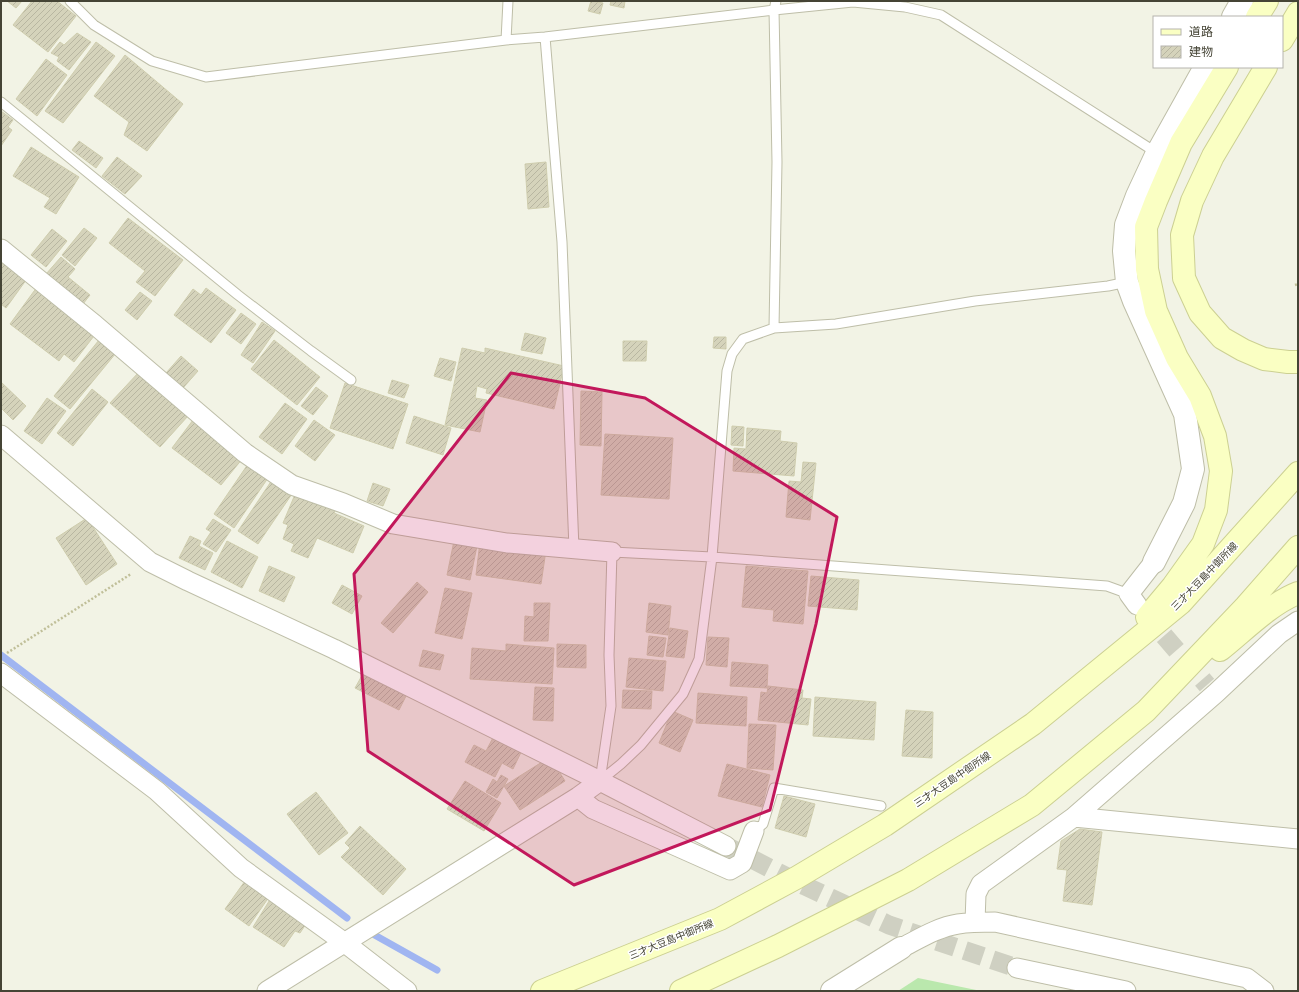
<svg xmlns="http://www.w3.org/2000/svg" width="1299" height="992" viewBox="0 0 1299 992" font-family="'Titillium Web','Noto Sans JP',sans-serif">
<defs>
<pattern id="building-hatch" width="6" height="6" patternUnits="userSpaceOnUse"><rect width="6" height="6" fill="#d5d3bb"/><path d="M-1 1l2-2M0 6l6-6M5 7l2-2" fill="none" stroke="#b8b6a1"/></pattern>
</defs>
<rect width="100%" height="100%" fill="#f2f3e5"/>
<!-- park -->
<path fill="#bae8ad" d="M918,978l63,13h-83z"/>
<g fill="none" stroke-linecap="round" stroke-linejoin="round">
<!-- stream -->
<path stroke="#a0b5f1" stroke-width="7" d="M1,655l346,263
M371,933l66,37"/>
</g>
<!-- building -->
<path fill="url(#building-hatch)" stroke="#cfcdae" d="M7,1h15l-6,7z
M32,1h25l19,15 -28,36 -35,-27z
M591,1l12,2 -3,11 -12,-3z
M611,1h14l-1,7 -14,-3z
M77,33l14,9 -22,28 -12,-9 2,-4 -8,-4 9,-11 4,3z
M96,42l19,14 -52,67 -18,-12z
M125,55l58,49 -36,47 -23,-16 5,-13 -35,-26z
M46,59l21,16 -30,41 -21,-17z
M1,111l12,9 -5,7 4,3 -11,16z
M79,141l24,17 -7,10 -24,-18z
M31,147l48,30 -23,37 -12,-7 6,-9 -37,-22z
M117,157l25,19 -17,18 -23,-18z
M546,162l3,45 -21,2 -3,-45z
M128,218l55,42 -28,36 -19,-14 9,-11 -36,-28z
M84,228l13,10 -22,28 -13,-11z
M52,229l15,12 -21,26 -15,-12z
M1,256l28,20 -23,32 -5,-4z
M61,257l14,12 -7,8 22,18 -7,9 -37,-30z
M37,287l60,45 -23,30 -10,-8 -5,7 -49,-37z
M206,288l30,22 -25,33 -37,-28 19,-26 8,6z
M140,292l12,9 -15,19 -12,-10z
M241,313l15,11 -15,20 -15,-11z
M262,322l13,9 -22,32 -12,-8z
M525,333l21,5 -4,16 -21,-4z
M714,337h12v12l-13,-1z
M99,340l17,13 -46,56 -16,-13z
M274,340l46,37 -23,28 -46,-36z
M623,341h24l-1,20h-23z
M462,348l23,5v-5l79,18 -10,43 -68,-16 1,-4 -10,-3 -2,12 12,2 -7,32 -35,-7z
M181,356l17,15 -15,17 -17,-15z
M440,358l16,4 -5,19 -17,-5z
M139,372l49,44 -28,31 -50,-44z
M392,380l17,5 -5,13 -16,-5z
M1,382l25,24 -13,14 -12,-12z
M345,383l63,21 -15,45 -63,-21z
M316,387l12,9 -15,19 -12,-9z
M92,389l16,13 -35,44 -16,-13z
M581,391l21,1 -1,54 -21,-1z
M47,398l19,13 -24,33 -18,-13z
M285,403l22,16 -25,35 -23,-17z
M414,416l37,12 -8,27 -37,-12z
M193,420l50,38 -22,27 -49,-37z
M314,420l21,15 -20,26 -20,-15z
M732,426l12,1 -1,19 -12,-1z
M747,428l34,3 -1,10 17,2 -3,33 -61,-5 1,-23 12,1z
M605,434l68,4 -4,61 -68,-4z
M803,462l13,1 -6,57 -24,-3 3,-36 12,1z
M248,464l20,14 -34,50 -20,-14z
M274,477l20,14 -36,53 -20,-13z
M373,483l17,6 -7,17 -16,-5z
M296,492l40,17 -2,4 30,13 -11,27 -36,-15 -9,20 -17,-7 3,-7 -11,-5 5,-14 -5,-2z
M87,518l30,46 -31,21 -30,-47z
M213,519l18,11 -15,22 -13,-8 8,-12 -5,-3z
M190,536l11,5 -2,5 14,7 -8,17 -26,-12z
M455,536l23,5 -8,39 -23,-5z
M227,541l31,16 -16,31 -31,-16z
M480,542l66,8 -5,34 -65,-9z
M269,566l26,11 -11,25 -25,-11z
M746,566l62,5 -5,53 -30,-3 1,-11 -32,-3z
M811,576l48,4 -2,30 -49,-4z
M417,582l11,10 -35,41 -12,-10z
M342,585l20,11 -10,18 -20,-11z
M445,588l27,5 -10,46 -27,-6z
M534,603h16l-2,38h-24l1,-25 9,1z
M649,603l22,3 -3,29 -22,-3z
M670,628l18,3 -4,27 -18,-2z
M649,636l17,2 -3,19 -16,-2z
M708,637l21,1 -2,29 -21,-2z
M506,644l48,4 -2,36 -82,-5 2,-31 34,3z
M557,644l29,1v23l-29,-1z
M423,650l21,5 -4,15 -21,-4z
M629,658l37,3 -3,30 -37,-4z
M732,662l36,3 -1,23 -37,-2z
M365,670l43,22 -9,18 -44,-22z
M768,686l35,4 -1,8 9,1 -3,26 -50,-5 3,-28 6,1z
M535,687l19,1 -1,33 -20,-1z
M623,690l29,1 -1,18 -29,-1z
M698,693l49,4 -1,29 -50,-3z
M815,697l61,5 -2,38 -61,-4z
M906,710l27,2 -1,46 -30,-2z
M672,711l21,9 -13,32 -21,-9z
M749,724l27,1 -3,45 -26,-2z
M497,730l28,14 -12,25 -11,-6 -7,14 -30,-15 9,-17 12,6z
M550,757l15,24 -45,29 -16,-24z
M727,764l43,11 -8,32 -44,-11z
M501,775l7,4 -11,19 -11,-6 7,-13 4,3z
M465,781l36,22 -17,28 -37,-22z
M316,792l32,41 -29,22 -32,-41z
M784,796l31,8 -9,33 -31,-9z
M360,826l46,43 -23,26 -42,-38 9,-9 -5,-5z
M1080,829l22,3 -10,73 -29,-4 4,-31 -10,-1 4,-28z
M245,881l24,16 -20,29 -24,-17z
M271,898l37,23 -8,12 -5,-2 -11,16 -31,-20z"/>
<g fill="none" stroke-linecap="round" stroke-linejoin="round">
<!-- minor-tunnel -->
<path stroke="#cfd0c2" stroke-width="19" stroke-dasharray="19 10" stroke-linecap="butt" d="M1145,614l62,71
M726,846l79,40 84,39 128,43"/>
<defs>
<path id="service" d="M70,1l24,24 58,36 54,16 300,-37 39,-3 229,-27 79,-8 52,5 36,8 216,138
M545,37l17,205 12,307
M506,40l2,-39
M1,102l237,193 73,56 40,29
M774,328l3,-166 -3,-152 2,-9
M600,781l21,-17 20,-19 42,-51 16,-35 13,-102 15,-186 5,-17 11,-15 31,-11 62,-4 139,-23 133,-15 19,-4
M600,781l11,-75 -2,-51 3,-103 100,5 395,29 22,8
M754,831l9,-7 11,-36 107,18"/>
<path id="minor" d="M1,249l94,76 150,128 47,32 51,18 50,21 114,19 105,9
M1,435l149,127 38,19 146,68 266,132 126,65
M1137,605l-8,-11 25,-32
M1,673l156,118 84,77 104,75 62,48
M578,797l15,12 137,61 12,-7 12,-32
M1074,817l224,22
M975,922l1,-28 5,-10 93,-67 142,-124 63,-59 19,-13
M901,948c18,-9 37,-21 57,-24 12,-2 25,-2 37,-2l252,56 17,13
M1017,968l109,23
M267,991l311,-194 22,-16"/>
<path id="tertiary" d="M1233,17l9,-16
M1154,562l30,-59 9,-34 -8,-55 -51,-113 -7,-19 -3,-31 2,-26 11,-29 20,-43 48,-86
M832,991l69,-43"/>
<path id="secondary" d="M1257,17l10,-16
M1282,40l16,-27
M1266,67l-53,89 -21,45 -10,34 2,43 16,35 22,25 21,12 21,9 24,3h10
M1147,617l26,-31 30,-42 13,-34 5,-39 -6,-35 -15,-40 -23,-38 -21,-47 -9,-42 -1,-42 10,-26 25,-58 46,-76
M1220,650c24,-19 50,-46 78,-57
M542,991l178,-72 76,-41 89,-53 148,-101 148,-121 117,-130
M681,991l97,-45 130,-66 124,-75 114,-94 100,-105 52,-59"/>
</defs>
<!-- service casing -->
<use href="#service" stroke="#bebea8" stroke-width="11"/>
<!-- minor casing -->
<use href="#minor" stroke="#bebea8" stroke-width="21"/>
<!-- tertiary casing -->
<use href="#tertiary" stroke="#bebea8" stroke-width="24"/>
<!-- secondary casing -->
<use href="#secondary" stroke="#ccd092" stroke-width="24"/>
<!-- path -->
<path stroke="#c0bf99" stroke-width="2.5" stroke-dasharray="2 2" stroke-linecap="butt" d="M1295,285l3,-1
M7,653l124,-79"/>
<!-- service -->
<use href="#service" stroke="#fff" stroke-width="9"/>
<!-- minor -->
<use href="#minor" stroke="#fff" stroke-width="19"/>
<!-- tertiary -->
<use href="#tertiary" stroke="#fff" stroke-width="22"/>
<!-- secondary -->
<use href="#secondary" stroke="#faffc3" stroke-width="22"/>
</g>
<!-- marked area -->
<path fill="#c2185b" fill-opacity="0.2" stroke="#c2185b" stroke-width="3" stroke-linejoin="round" d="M511,373l134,25 192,119 -21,107 -46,186 -196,75 -206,-134 -14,-177z"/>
<g text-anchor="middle" stroke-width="3" stroke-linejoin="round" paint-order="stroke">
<!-- street labels -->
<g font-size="10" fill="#454435" stroke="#fff">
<text transform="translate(1204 576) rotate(-46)" y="4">三才大豆島中御所線</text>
<text transform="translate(952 779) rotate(-34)" y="4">三才大豆島中御所線</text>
<text transform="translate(671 939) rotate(-22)" y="4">三才大豆島中御所線</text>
</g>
</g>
<!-- border -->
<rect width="1299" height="992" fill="none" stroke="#454435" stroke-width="4"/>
<!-- legend -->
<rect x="1153" y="16" width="130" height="52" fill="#ffffff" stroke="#b5b4ae"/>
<rect x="1161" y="29" width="20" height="6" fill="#faffc3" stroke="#b5b4ae"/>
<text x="1189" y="36" font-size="12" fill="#454435">道路</text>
<rect x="1161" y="46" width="20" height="12" fill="url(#building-hatch)" stroke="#b5b4ae"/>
<text x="1189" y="56" font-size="12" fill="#454435">建物</text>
</svg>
